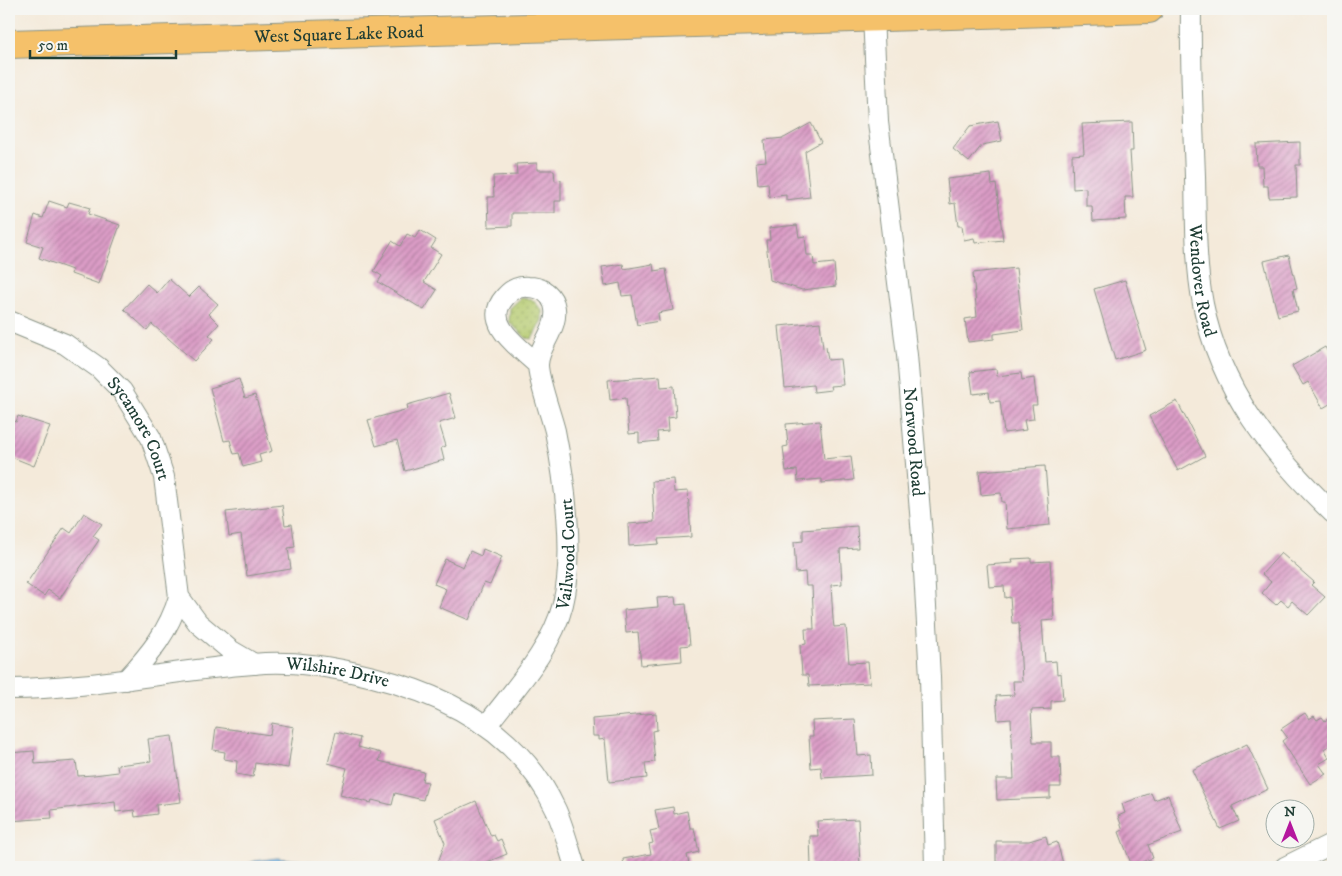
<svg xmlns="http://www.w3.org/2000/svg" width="1342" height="876" viewBox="0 0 1342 876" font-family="'IM FELL DW Pica',serif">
<defs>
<pattern id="grass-dots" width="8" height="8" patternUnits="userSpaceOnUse" patternTransform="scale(1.25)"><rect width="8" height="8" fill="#b6cb6f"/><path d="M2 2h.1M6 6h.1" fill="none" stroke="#93a65c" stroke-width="1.8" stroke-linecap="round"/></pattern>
<pattern id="water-ripples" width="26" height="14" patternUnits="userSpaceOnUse" patternTransform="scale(1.25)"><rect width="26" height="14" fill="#74b6e9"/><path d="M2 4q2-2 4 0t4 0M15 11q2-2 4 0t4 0" fill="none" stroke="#5f95be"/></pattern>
<pattern id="building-hatch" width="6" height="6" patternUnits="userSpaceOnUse" patternTransform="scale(1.25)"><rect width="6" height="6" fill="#db9cc6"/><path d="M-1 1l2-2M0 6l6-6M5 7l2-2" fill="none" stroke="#b180a2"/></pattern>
</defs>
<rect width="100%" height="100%" fill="#f6f6f2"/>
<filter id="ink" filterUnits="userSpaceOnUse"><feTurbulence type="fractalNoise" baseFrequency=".02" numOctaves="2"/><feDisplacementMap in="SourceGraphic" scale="10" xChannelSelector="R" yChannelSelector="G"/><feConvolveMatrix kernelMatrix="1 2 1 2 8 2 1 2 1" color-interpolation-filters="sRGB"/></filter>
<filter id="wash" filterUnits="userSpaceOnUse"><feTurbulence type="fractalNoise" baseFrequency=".0096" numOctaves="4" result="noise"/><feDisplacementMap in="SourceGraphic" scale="20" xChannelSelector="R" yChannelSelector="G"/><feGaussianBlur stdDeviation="1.12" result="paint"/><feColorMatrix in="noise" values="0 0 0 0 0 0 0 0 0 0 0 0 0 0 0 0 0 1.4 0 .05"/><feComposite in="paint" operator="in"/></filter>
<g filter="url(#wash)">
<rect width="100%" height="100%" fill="#f4eada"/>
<!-- grass -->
<path fill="url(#grass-dots)" stroke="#6a8452" d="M521,298l11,1 10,11v10l-10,19 -6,-1 -17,-16 1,-14z"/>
<!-- water -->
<path fill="url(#water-ripples)" stroke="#4a7a8e" d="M277,858l41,4 12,5h-91l16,-6z"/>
<g id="blocks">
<!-- building -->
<path fill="url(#building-hatch)" d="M998,121l4,20 -20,4 -13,17 -16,-13 17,-23z
M1132,122l1,29h-3l3,46h-8l1,22 -33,2 -1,-15h-6v-18l-13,1 -1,-34 12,-1 -2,-30z
M811,123l10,19 -16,9 5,46 -24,3v-5l-17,2 -1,-14 -10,1 -2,-22 10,-1 -2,-21 20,-2z
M1300,142v23h-4l1,32 -28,1 -1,-12h-5l-1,-20h-5l-1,-22z
M537,163v7h17l1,11 6,-1v21h-6v12h-43v13l-23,1 -1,-30h6l-1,-21 24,-1 -1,-11z
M991,174l1,11 4,-1 7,56 -28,3 -1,-5 -10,2 -2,-14h-4l-3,-23 -5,1 -3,-25z
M49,201l18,6 2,-5 21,6 -2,6 32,11 -21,59 -28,-10 1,-4 -33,-12 4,-11 -16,-5 8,-27 8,3z
M797,225l2,12 6,-1 2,19h6l1,10 20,-2 2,23 -34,4 -32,-10 -4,-40h4l-1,-12z
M420,230l16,10 -5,8 10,6 -17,28 13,8 -13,20 -46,-28 4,-6 -8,-5 18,-30 8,5 7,-12 8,4z
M1289,255l8,33 -4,1 5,22 -20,5 -14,-55z
M623,264l1,5 29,-5 1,7 12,-2 7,41 -15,3 1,8 -22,4 -5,-30 -10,1 -2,-13 -15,3 -3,-19z
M1016,268l7,62 -29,4v5l-26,3 -3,-23 12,-2 -4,-44z
M169,279l20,18 10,-10 19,17 -9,10 10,10 -10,11 5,4 -20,22 -42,-37 -5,6 -23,-21 23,-25 10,9z
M1125,280l21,70 -31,10 -21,-71z
M820,322l3,26 3,-1 2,13 12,-1 3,26 -13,1 1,4 -17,2 -1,-7 -28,3 -6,-62z
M1325,347l8,14v41l-10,6 -15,-26 -5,3 -11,-19z
M996,369l1,7 24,-3 1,7 12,-2 3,27h-5l2,14 -10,1 2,10 -22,3 -4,-32 -10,1 -1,-10 -16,2 -3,-22z
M660,376l1,11 13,-1 2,31 -9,1 1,13 -11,1 1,9 -19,2v-10l-10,1 -3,-36 -16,2 -2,-20z
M239,379l6,19 10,-3 17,56 -13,4 2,7 -18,5 -4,-14 -5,1 -4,-14 -6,1 -14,-53z
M449,393l7,25 -17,5 7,23 -5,2 3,12 -39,11 -8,-31 -21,6 -8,-26 40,-11 -1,-4z
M1177,401l28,55 -27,15 -29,-55z
M18,416l32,10 -16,40 -25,-10v-37l7,3z
M820,421l4,38 27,-3 3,24 -32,3v-4l-24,2 -1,-11 -11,1 -3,-24 5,-1 -2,-22z
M1045,466l5,59 -43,4 -2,-27h-3l-1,-9 -20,2 -2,-24z
M673,479l1,13 14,-1 3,46 -33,2 1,5 -30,2 -1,-22 26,-2 -2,-41z
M282,505l3,20 7,-1 3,23 -7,1 3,21 -44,7 -6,-42 -12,2 -3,-24z
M84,513l18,11 -9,12 6,4 -39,58 -12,-8 -4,6 -18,-12 38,-56 7,5z
M857,526l1,22 -18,1 2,35 -11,1 2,34 1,8 12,-1 3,37 19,-1 2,21 -61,3 -1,-11h-6l-2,-30 6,-1 -1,-15h9l-2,-43h-6l-1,-14 -9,1 -2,-31 9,-1v-11z
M483,549l19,8 -12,28 -6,-2 -15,37 -30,-13 7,-18 -12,-5 11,-25 18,8 7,-16 11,5z
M1281,553l33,29 -3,3 14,12 -17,18 -16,-14 -4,5 -7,-6 -5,5 -14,-12 9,-11 -9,-8z
M1031,558v4l19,-1 4,59 -12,1 3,41 11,-1 1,13 4,-1 2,27 -12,1v8l-20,1 2,32h18v15h9l1,30h-11v11l-53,2 -1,-21h18l-3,-60 -13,1 -2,-24 18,-1 -1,-14h9l-3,-58h-7l-2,-26 -5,1 -1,-12 -15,1 -2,-22 26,-2 -1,-4z
M675,597l1,8 10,-1 4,41 -9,1 1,15 -41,4 -3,-33 -12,1 -2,-23 34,-3 -1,-9z
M656,713l1,17 -5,1 3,31 -10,1 2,15 -38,4 -4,-43 -6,1v-4h-6l-1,-17z
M1305,713l4,6 5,-3 3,4 5,-3 3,4 8,-6v28l-9,6 5,9 -10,6 7,10 -16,10 -28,-43 5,-4 -6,-8z
M855,719l3,37 13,-1 1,20 -50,3 -1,-11 -10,1 -2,-32h4l-1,-15z
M272,723l22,4 -6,41 -33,-5 -2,14 -17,-3 1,-13 -13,-2 1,-7 -12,-2 3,-23 54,8z
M336,732l24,6 -2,9 23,6 -2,8 45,11 -2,9 6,1 -5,18 -28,-7 -3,12 -20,-5 -1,3 -31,-8 7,-27 -19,-5z
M172,736l9,66 -25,3 1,9 -22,3 -1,-7 -18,2 -1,-10 -64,8 1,8 -43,3v-68l25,-2 1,13 41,-3 2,15 16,-1 24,-3 -1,-7 34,-4 -3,-22z
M1247,744l21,45 -36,17 7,15 -19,8 -28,-59z
M1151,793l3,7 14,-5 14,37 -34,13 5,13 -21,8 -13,-34 4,-2 -5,-14 7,-3 -3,-9z
M476,801l15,35 3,-1 3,6 4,-2 6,15 -32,13h-23l-14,-5 7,-19 -10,-24z
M673,807l1,7 13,-3 3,17h4l5,24 -12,3 2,9 -16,3h-49l-1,-8 28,-5 -2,-10 4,-1 -3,-12 9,-2 -4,-19z
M858,819l2,48h-49l-1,-31h8l-1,-15z
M1046,836l2,9 9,-3 7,25h-41l-1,-5h-26v-21h33z"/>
</g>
</g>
<g filter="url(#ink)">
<use href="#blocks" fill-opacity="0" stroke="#8a9487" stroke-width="1"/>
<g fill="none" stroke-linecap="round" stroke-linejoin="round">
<defs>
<g id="minor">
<path id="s1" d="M1191,9c-1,55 2,111 4,167 1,42 0,86 8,128 17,86 69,150 130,209"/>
<path id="s2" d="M873,16l5,106 29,233 15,181 8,141 5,190"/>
<path id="s3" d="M9,321l56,23 34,24 23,23 29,47 13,39 15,120 19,26 32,27 24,14"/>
<path d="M126,680c24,-26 43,-49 53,-83"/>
<path id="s4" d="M9,689c82,0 163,-19 244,-25 41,-4 80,3 120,13 77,19 148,57 183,133 8,18 13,38 19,57"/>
<path id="s5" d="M487,725c28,-37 65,-76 76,-121 12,-49 2,-123 -8,-173 -4,-16 -17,-52 -17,-66 0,-20 23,-38 16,-61 -4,-12 -14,-17 -26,-17 -10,-1 -17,3 -23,10 -24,27 15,50 33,68"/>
<path d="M1285,867l48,-24"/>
</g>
<g id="trunk">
<path id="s6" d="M9,44l1140,-35"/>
</g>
</defs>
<!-- minor casing -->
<use href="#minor" stroke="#8a9487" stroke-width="22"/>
<!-- trunk casing -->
<use href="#trunk" stroke="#8a9487" stroke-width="30"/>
<!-- minor -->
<use href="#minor" stroke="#fff" stroke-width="20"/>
<!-- trunk -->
<use href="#trunk" stroke="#f5c16b" stroke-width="28"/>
</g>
</g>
<g text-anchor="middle" stroke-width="5" stroke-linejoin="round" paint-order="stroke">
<!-- street labels -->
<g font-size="18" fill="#1f3d34" stroke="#f6f6f2">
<text dy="6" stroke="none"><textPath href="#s6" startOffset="330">West Square Lake Road</textPath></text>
<text dy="6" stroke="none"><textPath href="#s1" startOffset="272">Wendover Road</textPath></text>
<text dy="6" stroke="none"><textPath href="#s3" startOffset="176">Sycamore Court</textPath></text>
<text dy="6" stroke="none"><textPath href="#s2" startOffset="428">Norwood Road</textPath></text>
<text dy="6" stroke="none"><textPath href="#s5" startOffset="194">Vailwood Court</textPath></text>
<text dy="6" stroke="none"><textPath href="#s4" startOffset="331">Wilshire Drive</textPath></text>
</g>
</g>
<!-- margin -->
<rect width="1342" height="876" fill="none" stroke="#f6f6f2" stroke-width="30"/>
<!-- north arrow -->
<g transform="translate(1290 824)"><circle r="24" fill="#f6f6f2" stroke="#a0aca6"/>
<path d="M0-4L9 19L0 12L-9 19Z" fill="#b5179e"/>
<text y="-8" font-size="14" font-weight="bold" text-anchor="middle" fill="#1f3d34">N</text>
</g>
<!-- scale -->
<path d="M30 50v8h146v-8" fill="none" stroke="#1f3d34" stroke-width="2.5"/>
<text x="38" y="50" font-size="15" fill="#1f3d34" stroke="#f6f6f2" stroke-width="4" paint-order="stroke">50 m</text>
</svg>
